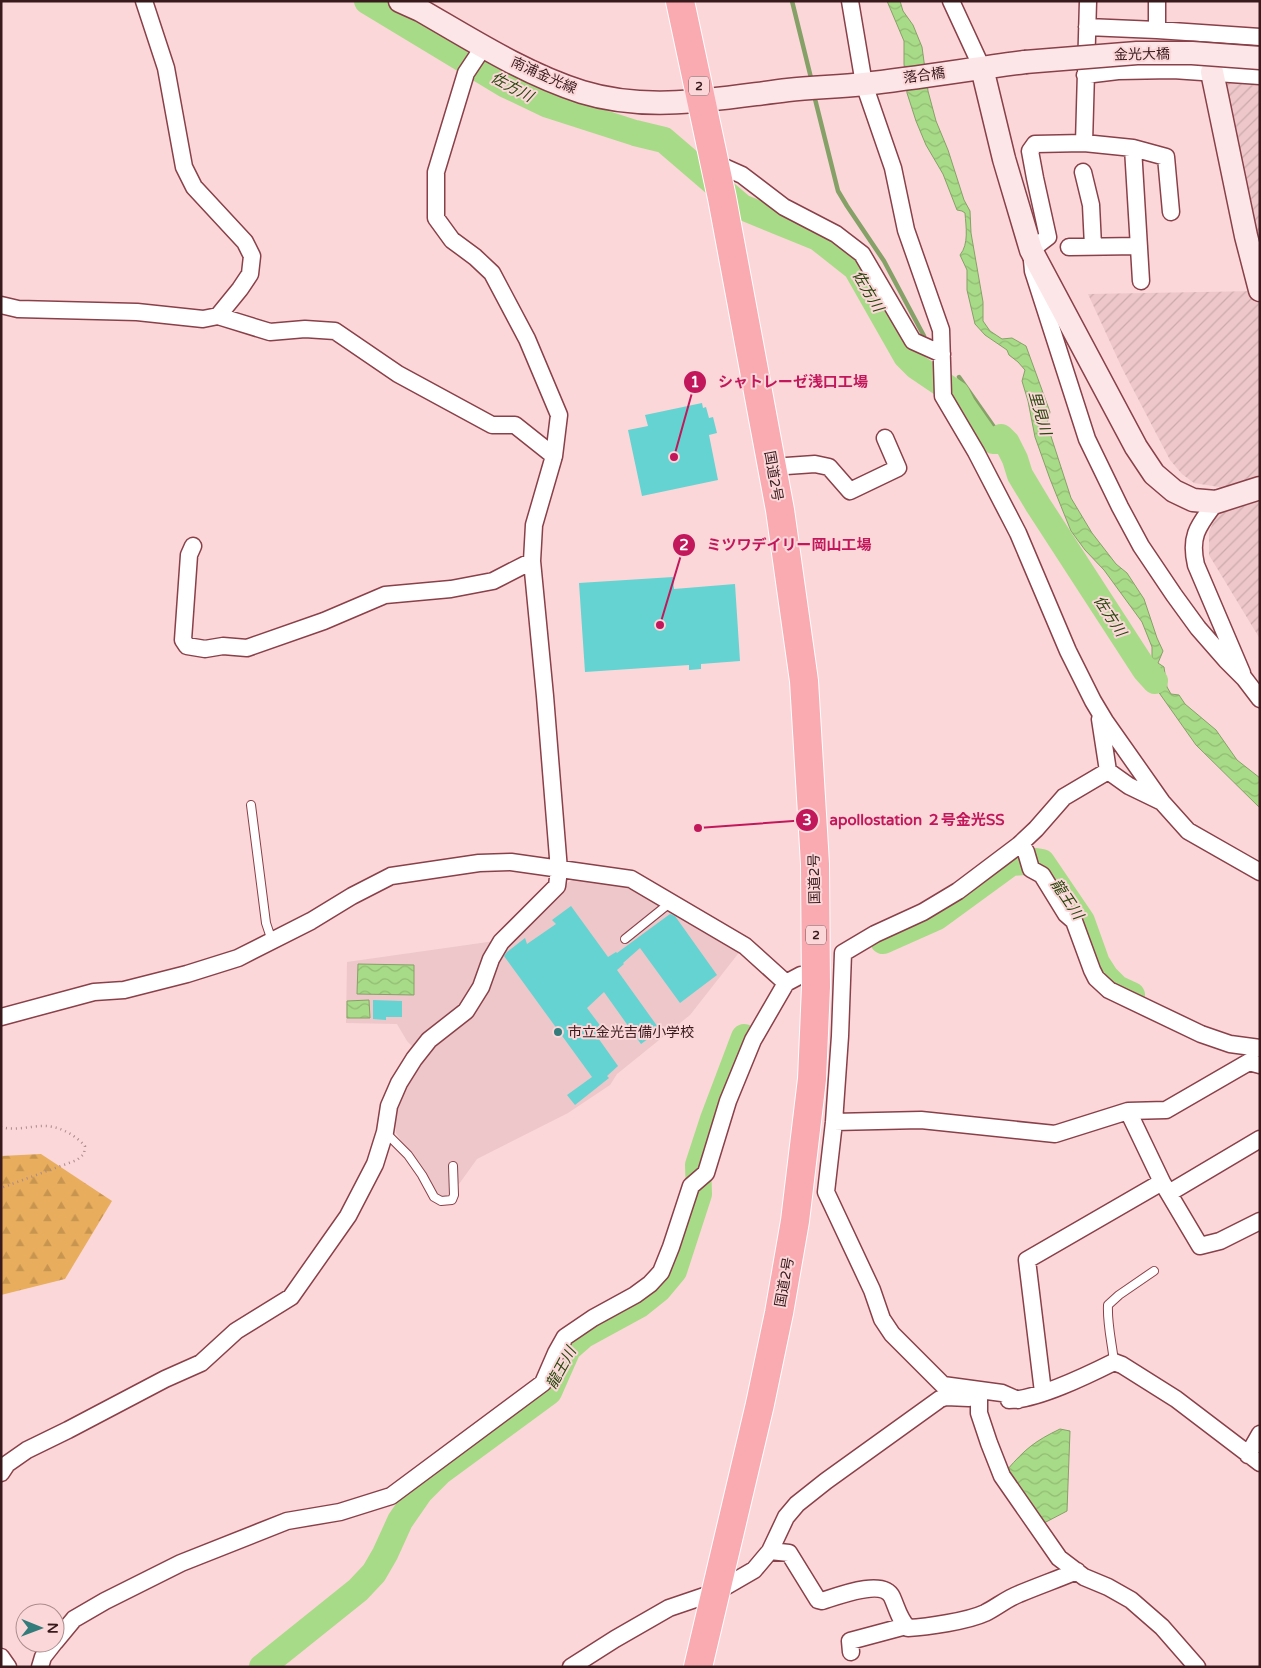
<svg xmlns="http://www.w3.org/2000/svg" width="1261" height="1668" viewBox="0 0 1261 1668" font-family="'Varela Round','Noto Sans JP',sans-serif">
<defs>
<pattern id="industrial-furrows" width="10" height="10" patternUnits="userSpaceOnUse" patternTransform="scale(1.25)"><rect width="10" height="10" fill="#edc7c9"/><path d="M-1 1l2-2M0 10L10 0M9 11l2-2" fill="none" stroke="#ccaaac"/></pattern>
<pattern id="forest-firs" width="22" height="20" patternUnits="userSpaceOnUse" patternTransform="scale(1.25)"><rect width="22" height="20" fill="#e8ae5d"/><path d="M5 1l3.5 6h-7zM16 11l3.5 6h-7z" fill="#c89550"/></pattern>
<pattern id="water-waves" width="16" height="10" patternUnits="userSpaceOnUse" patternTransform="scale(1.25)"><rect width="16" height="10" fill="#a8db87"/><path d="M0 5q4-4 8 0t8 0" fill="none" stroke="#91bb74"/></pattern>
</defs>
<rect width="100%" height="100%" fill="#fbd7d9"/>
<!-- built -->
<path fill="#edc7c9" d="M575,879l52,5 114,66 -51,65 -73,59 -7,11 -42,28 -91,46 -18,25 -8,1v8l-4,3 -7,1 -21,-35 -14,-15 -9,-14 -2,-24 8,-21 100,-142 61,-61z
M495,941l-28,58 -13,14 -41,34 -6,-6 -10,-17 -51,-1 1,-61z"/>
<!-- industrial -->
<path fill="url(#industrial-furrows)" d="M1229,79l31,2v164l-34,-160z
M1260,291v348l-51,-84v-23l6,-14 11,-11 -7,-20 -25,-4 -12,-9 -12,-14 -48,-92 -34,-74z"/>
<!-- forest -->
<path fill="url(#forest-firs)" d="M41,1154l71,47 -47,78 -64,16v-139z"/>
<!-- water -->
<path fill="url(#water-waves)" stroke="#86a167" d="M887,1h13l3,10 10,14 9,22 6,44 8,30 12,29 16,50 6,11 1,22 12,69v19l7,10 12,8 10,-1 14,8 24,66 -3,12 24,74 21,35 24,31 11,9 17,26 13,39 6,13 -5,12 6,4 3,20 4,7 8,1 6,9 31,26 21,30 23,18v30l-64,-63 -53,-75 4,-1 5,-11v-11l-10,-25 -38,-52 -19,-20 -14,-19 -21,-52 -15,-42 -7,-36 -6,-20 3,-11 -7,-8 -9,-7 -2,-5 -22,-15 -10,-11 -8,-34v-20l-7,-15c9,-11 6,-28 5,-42l-3,-2 -5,-1 -14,-36 -17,-29 -10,-24 -9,-28 -3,-29v-23z
M358,964l56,1v30l-57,-1z
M369,1000l1,18h-23v-17z
M1060,1429l10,2 -3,80 -23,12 -37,-53c18,-21 28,-29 53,-41z"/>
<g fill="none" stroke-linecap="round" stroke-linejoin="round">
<!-- stream -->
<path stroke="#86a167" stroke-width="4.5" d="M792,1l20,81
M814,95l24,96 9,15 37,55 40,75
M959,377l42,60"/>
<!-- river -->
<path stroke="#a8db87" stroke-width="26" d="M367,1l139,84 42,20 87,28 29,7 78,67 76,31 38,30 50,88 11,11 40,27 6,12 21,30 9,5h4l4,-4 6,6 8,16 5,16 18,30 107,165 10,11
M883,941l54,-24 74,-54 25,-2 6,1 40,59 15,42 9,14 11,11 15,7
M262,1667l96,-77 16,-17 11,-19 15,-33 20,-29 20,-20 109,-80 19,-43 16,-14 55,-30 20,-16 15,-18 25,-77 -1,-29 15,-46 31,-82"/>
</g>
<!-- building -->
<path fill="#65d3d1" d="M702,403l1,5 3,-1 3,11 4,-1 4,16 -8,2 9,45 -76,16 -14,-66 20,-4 -3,-11z
M673,577l1,12 61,-5 5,77 -39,3v5l-12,1v-5l-104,7 -6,-89z
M571,906l37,51 8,-5 1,1 53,-39 5,2 42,59 -37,28 -40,-55 -17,15 1,1 -7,6 43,60 -19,14 -37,-52 -17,16 15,20 -6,7 22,31 -11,10 2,2 -34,27 -8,-10 25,-18 -88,-121 3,-4 18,-14 2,6 29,-20 -4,-4z
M373,1000l29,1v16h-16v3l-13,-1z"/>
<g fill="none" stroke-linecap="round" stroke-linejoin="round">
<defs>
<path id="lane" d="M251,805l15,118 6,18
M625,939l46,-37
M385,1132l23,23 14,20 12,22 7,4 11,-1 2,-5 -1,-29
M1114,1362c-2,-19 -7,-38 -6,-57l11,-10 35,-24"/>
<path id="street" d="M144,1l22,67 18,99 10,20 51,55 7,14 -2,18 -10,15 -22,27
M850,1l14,83 29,84 13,62 35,100 2,66 33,56 42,81 50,118 25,50 12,20 57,81 26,29 72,41
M951,1l31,67
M1088,1l-4,142 -49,1 -5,7 5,27 13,59 -17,13 2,21 54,168 33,68 21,39 33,49 24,33 28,32 18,18 16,21
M1087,27l70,3v-29
M1157,30l103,7
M1085,75l33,-4 55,-1 87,6
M1084,143l49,5 33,9 5,55
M1133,148l8,133
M715,163l27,12 42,32 52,27 26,20 51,87 29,13
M1083,172l8,33 2,41
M1069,247l70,-1
M1,305l17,4 119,3 66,7 15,-3 52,16 35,-3 30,2 63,43 94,51h23l39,31
M772,467l43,-3 14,3 21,24 48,-23 -13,-30
M1216,502c-17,23 -27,33 -20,63l46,108
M193,546l-4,9 -6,85 4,6 18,3 18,-3 24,2 77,-27 61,-26 66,-6 42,-8 39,-20
M1100,719l8,52
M1021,843l5,9 5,17 11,6 24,39 8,7 18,49 4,8 13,12 92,44 29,10 30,4
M1,1017l93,-25 30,-2 63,-16 51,-16 73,-37 41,-25 39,-20 88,-13 32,-1 120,17 114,67 41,37
M834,1122l87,-2 134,14 73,-23
M1162,1182l-34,-71 38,-1 83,-48 11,3
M1169,1193l91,-54
M1043,1392l-16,-132 135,-78 38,64 20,-5 40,-20
M979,1399v14l10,30 13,33 57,82 25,19 24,10 23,13 31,27 35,40
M1009,1400c28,0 79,-25 105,-38l8,3 54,34 84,64
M1018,1400l-16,-7 -59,-8 -51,-51 -10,-15 -10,-29 -46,-98 8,-70 6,-86 3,-83 32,-19 48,-22 35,-21 61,-46 17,-16 28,-32 44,-26 21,15 31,15
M1248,1455l12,-21
M1,1473l6,-9 20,-14 41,-20 97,-51 36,-16 35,-32 55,-34 57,-81 27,-52 10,-32 4,-26 10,-23 15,-24 15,-19 37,-29 15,-24 10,-28 10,-17 56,-56 2,-16 -14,-174 -13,-135 2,-36 20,-69 5,-41 -32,-76 -35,-66 -17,-16 -23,-17 -16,-22v-46l30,-99 18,-27
M770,1551l19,2 29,47 4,1c16,-5 61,-23 70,-4 5,11 7,22 16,31 19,-1 60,-7 77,-15 12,-6 21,-14 34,-19 19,-8 39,-15 58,-23
M55,1642l19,-23 31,-18 76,-38 106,-42 53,-9 51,-16 152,-113 13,-30 9,-16 28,-19 42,-23 15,-11 11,-12 10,-25 20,-61 15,-13 22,-72 25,-61 33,-57 15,-8
M851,1652l-1,-11 56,-15
M1,1657l7,10
M40,1667l3,-10 11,-14
M571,1667l44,-28 54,-31 47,-16 38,-22 16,-19 16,-34 11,-13 29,-23 114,-82 6,-2 23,1"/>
<path id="secondary" d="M400,1l20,9c52,30 105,64 162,82 68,21 138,6 206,-2 25,-3 51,-3 76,-6 54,-6 107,-15 161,-22
M982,68l22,91 27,91 105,197 18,27 20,17 19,9 23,2 44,-14
M1212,72l34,164 14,54"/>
<path id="highway" d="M680,1l42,197 50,269 8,43 24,171 11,183 1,123 -4,92 -17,142 -16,92 -19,91 -62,263"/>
</defs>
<!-- lane casing -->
<use href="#lane" stroke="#894049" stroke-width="10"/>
<!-- street casing -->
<use href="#street" stroke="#894049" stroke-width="19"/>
<!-- secondary casing -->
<use href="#secondary" stroke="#894049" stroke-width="25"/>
<!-- highway casing -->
<use href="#highway" stroke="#fff" stroke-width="30"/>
<!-- path -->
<path stroke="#ab898c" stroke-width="2.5" stroke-dasharray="1 4" stroke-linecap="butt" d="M1,1127c14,4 29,-1 43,-1 16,0 31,9 41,20l-1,8 -7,6 -76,28"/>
<!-- lane -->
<use href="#lane" stroke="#fff" stroke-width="8"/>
<!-- street -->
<use href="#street" stroke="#fff" stroke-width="16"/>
<!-- secondary -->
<use href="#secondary" stroke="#fde6e8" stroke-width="22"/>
<!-- highway -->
<use href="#highway" stroke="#f9abb1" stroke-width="28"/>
<defs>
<path id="secondary-bridge" d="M1025,62l112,-9h55l68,5"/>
</defs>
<!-- secondary-bridge casing -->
<use href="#secondary-bridge" stroke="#894049" stroke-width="25" stroke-linecap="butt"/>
<!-- secondary-bridge -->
<use href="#secondary-bridge" stroke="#fde6e8" stroke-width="22"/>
</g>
<!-- markers -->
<circle fill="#337c7b" stroke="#fbd7d9" stroke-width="2" cx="558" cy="1032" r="5"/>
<g text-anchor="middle" stroke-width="4" stroke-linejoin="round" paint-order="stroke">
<!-- shield labels -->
<g fill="#fbd7d9" stroke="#725255" stroke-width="1">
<rect x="689" y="76.5" width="20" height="19" rx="4"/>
<rect x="806" y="925.5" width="20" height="19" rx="4"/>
</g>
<g font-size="12" font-weight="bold" fill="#38191c">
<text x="699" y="90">2</text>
<text x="816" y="939">2</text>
</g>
<!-- street labels -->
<g font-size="14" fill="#38191c" stroke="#fbd7d9">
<text transform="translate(1142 54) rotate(-1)" y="5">金光大橋</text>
<text transform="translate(544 75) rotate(24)" y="5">南浦金光線</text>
<text transform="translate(924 75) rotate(-8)" y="5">落合橋</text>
<text transform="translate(774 476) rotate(80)" y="5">国道2号</text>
<text transform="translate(814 879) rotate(-91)" y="5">国道2号</text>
<text transform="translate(784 1282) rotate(-80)" y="5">国道2号</text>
</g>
<!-- poi labels -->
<g font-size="14" fill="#38191c" stroke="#fbd7d9" text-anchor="start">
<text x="568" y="1037">市立金光吉備小学校</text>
</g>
<!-- water labels -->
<g font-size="15" font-style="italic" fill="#27470c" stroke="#fbd7d9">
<text transform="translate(512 87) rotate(28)" y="5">佐方川</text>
<text transform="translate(868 291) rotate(59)" y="5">佐方川</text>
<text transform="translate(1040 413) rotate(74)" y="5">里見川</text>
<text transform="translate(1110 616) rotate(57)" y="5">佐方川</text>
<text transform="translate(1067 899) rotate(56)" y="5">龍王川</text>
<text transform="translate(561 1368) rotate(-61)" y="5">龍王川</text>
</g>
</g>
<!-- callouts -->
<path fill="none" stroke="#c2185b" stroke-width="2" d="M674 457L695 382M660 625L684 545M698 828L807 820"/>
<g fill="#c2185b" stroke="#fbd7d9" stroke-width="2">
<circle cx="674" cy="457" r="5"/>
<circle cx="660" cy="625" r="5"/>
<circle cx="698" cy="828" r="5"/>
<circle cx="695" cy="382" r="12"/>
<circle cx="684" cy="545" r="12"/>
<circle cx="807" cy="820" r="12"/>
</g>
<g font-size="15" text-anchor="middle" font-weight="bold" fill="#fff">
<text x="695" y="387">1</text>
<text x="684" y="550">2</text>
<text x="807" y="825">3</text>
</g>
<g font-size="15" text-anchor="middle" font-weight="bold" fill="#c2185b" stroke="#fbd7d9" stroke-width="4" stroke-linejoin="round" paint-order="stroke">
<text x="793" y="387">シャトレーゼ浅口工場</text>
<text x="789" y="550">ミツワデイリー岡山工場</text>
<text x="917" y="825">apollostation ２号金光SS</text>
</g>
<!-- border -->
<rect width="1261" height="1668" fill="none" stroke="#38191c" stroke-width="5"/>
<!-- north arrow -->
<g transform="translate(40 1628) rotate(91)"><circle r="24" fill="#fbd7d9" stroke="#ad8b8d"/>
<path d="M0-4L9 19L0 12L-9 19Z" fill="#337c7b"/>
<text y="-8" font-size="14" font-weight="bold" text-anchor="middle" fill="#38191c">N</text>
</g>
</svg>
